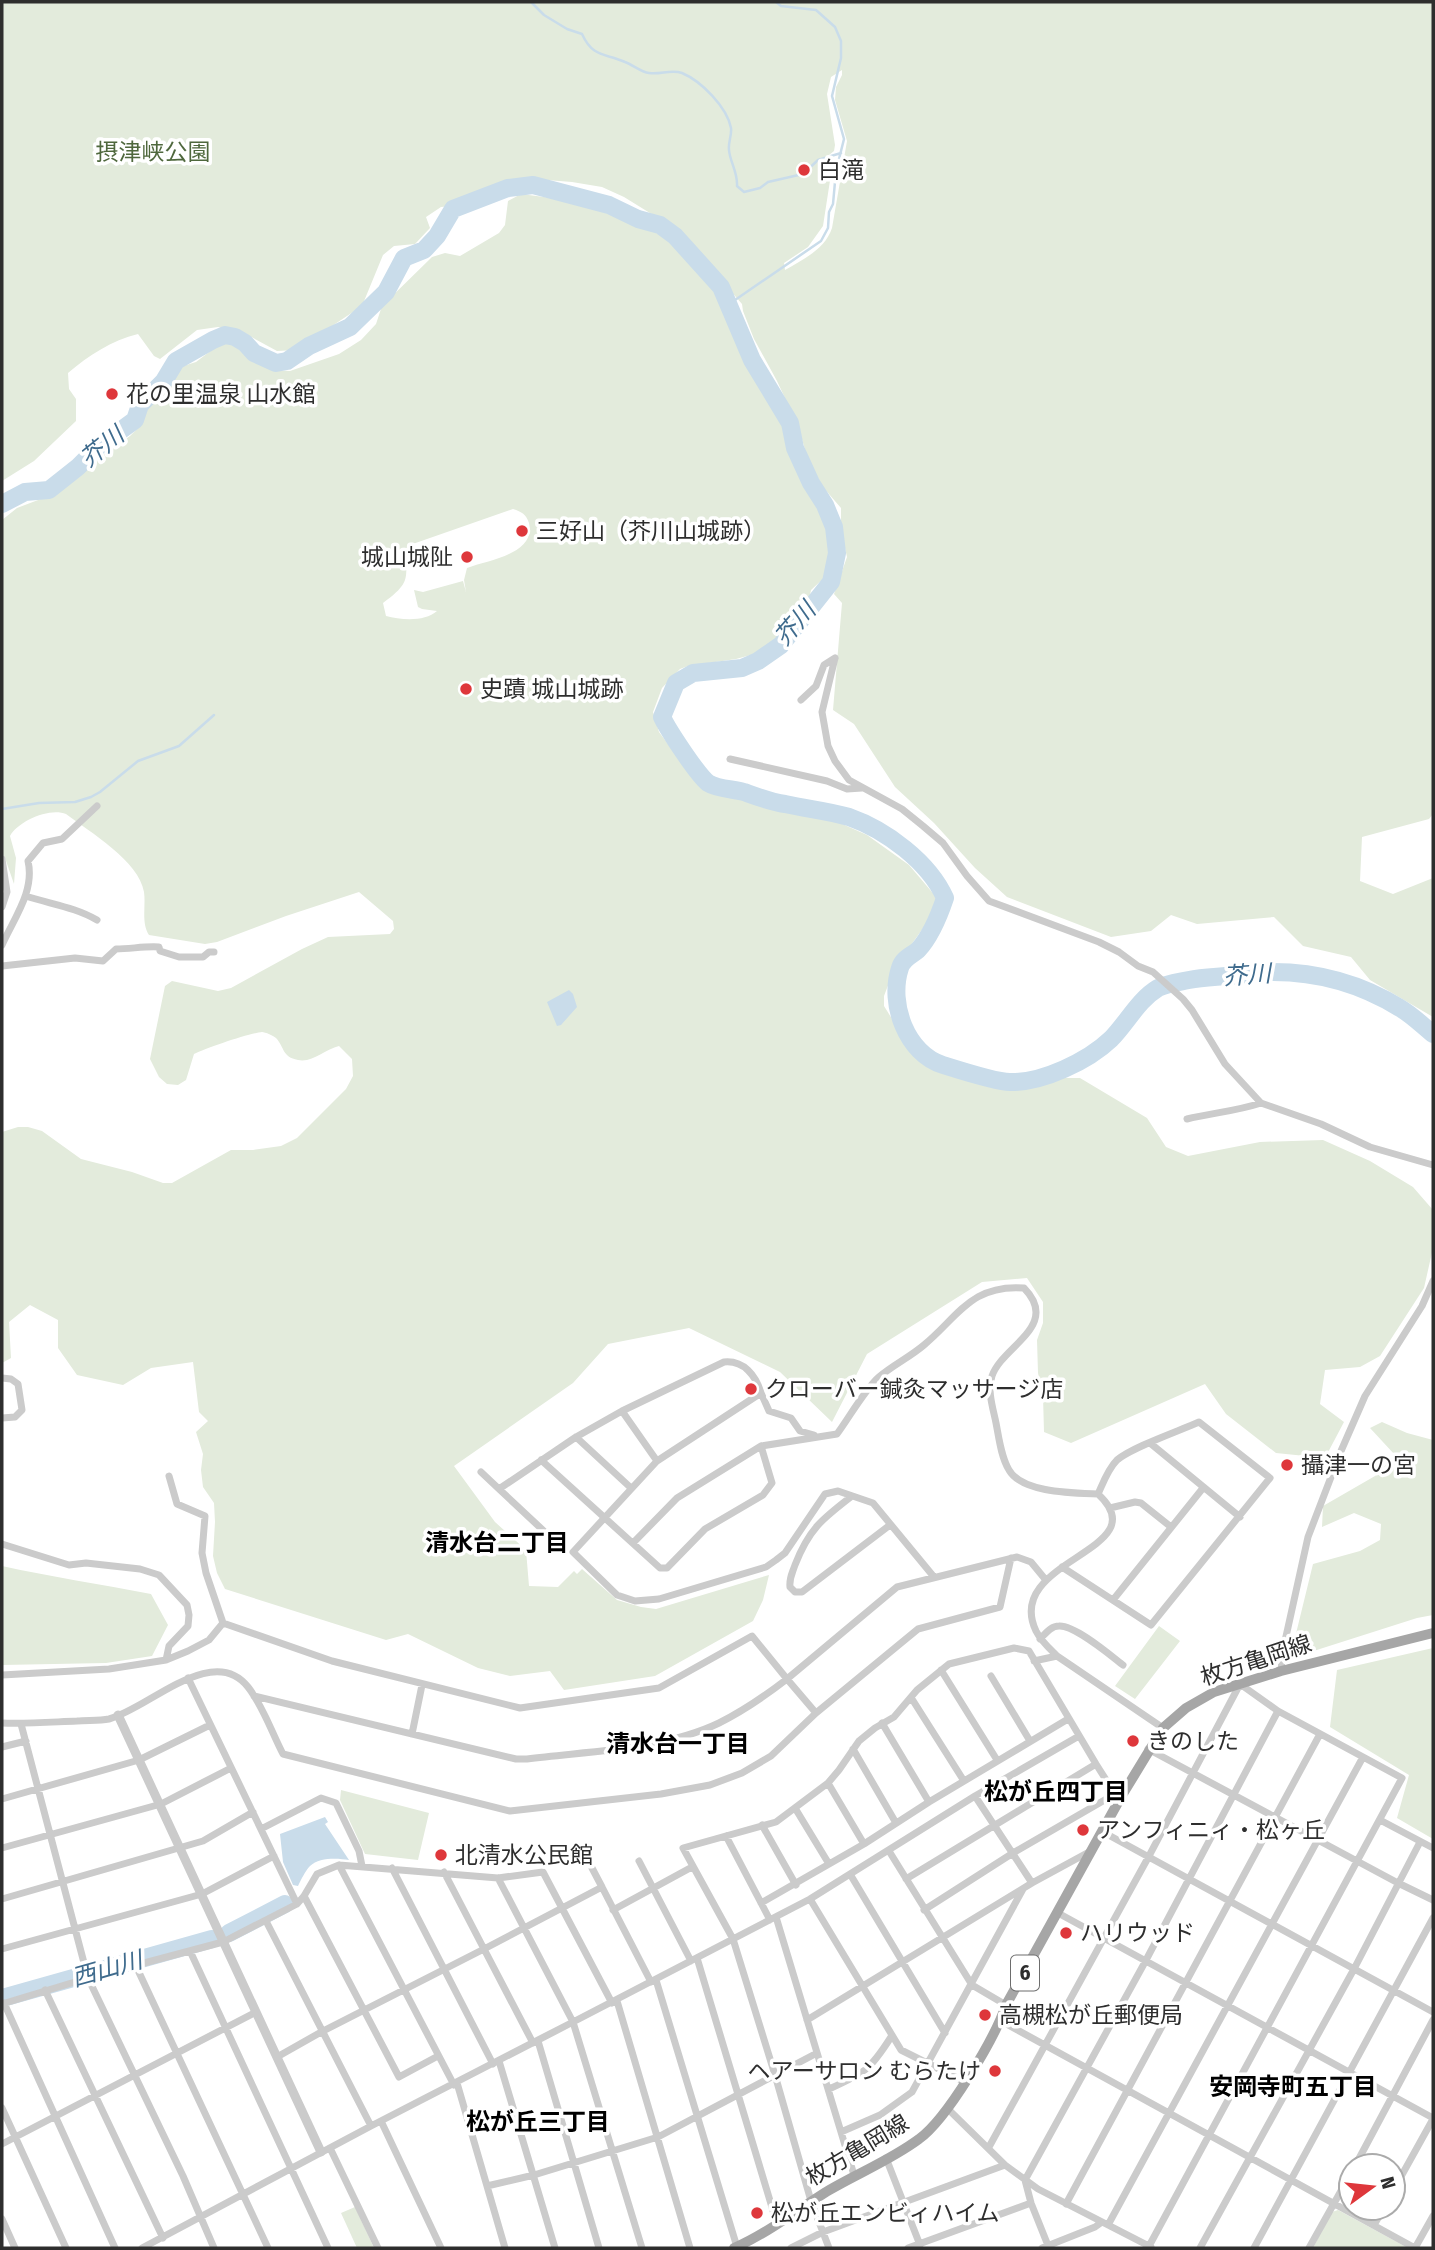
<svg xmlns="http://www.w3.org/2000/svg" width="1435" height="2250" viewBox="0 0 1435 2250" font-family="'Fira Sans Condensed','Noto Sans JP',sans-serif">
<rect width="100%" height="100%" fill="#fff"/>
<!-- green -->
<path fill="#e3ebdc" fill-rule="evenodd" d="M2,2h1431v812l-4,5 -67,18 -2,44 33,13 40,-16v139l-63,-37 -19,-23 -48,-11 -29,-29 -77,7 -26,-9 -20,16 -40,6 -104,-40 -32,-29 -41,-45 -39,-36 -41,-63 -21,-14 9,-107 -8,-9 13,-37 -6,-27v-22l-19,-22 -15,-30 -9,-30 -21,-45 -23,-42 -11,-28 -1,-7 -63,-73 -55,-34 -22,-10 -30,-5 -38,-3 -26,4 -55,23 -12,1 -15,10 4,11 -15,16 -21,2 -11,9 -21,51 -66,44 -19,1 -33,-18 -26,-6 -21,3 -37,29 -6,-3 -16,-22c-26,6 -50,22 -70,39l1,16 7,10v22l-42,40 -32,20zM842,70v5l-6,12 -1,13 12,41 -15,87c-7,21 -28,31 -47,42l-1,-7 24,-16 15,-21 10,-65h-4v-6l5,-4 1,-6 -8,-51 4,-17z
M521,194l69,9 18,7 10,8 38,13 13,10 19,18 6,9 20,17 36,79 9,13 11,25 11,14 17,50 21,36 12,41 -2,28 -4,6 -14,13 -2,10 -19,29 -18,18 -14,6 -22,6 -48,7 -8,3 -18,19 -9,24 6,20 40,54 24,9 117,28 27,12 42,30 28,33 -3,15 -23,32 -13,14 -14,37v10l23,37 16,18 27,15 67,13 39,-11h24l67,40 19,29 22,9 72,-14 63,-2 47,21 43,26 20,23v38l-9,40 -44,68 -20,11 -35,3 -5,34 24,18 -19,36 -49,-5 -50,-39 -21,-30 -134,59 -27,-11 -1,-36 -5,-23 -1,-33 6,-17v-21l-16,-24 -45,4 -115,72 -35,68 -52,-50 -91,-44 -81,16 -35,39 -119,83 41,56 31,28 3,36 29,1 16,-16 3,3 5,-5 35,31 24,7 15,2 113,-34 -6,25 -10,21 -98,55 -91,14 -14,-19 -40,5 -32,-8 -70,-34 -22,6 -161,-51 -8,-16 -4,-17 2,-34 -1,-19 -11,-16 -2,-17 2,-16 -7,-22 12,-11 -9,-9 -6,-50 -42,6 -28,17 -46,-10 -19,-27v-28l-28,-15 -21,17 2,36 -9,5v-231l16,-5h10l14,4 39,28 51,13 31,11h9l59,-33h22l28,-4 16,-8 49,-49 7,-13 -1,-17 -13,-13c-14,3 -26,17 -41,14 -16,-3 -13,-12 -22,-22 -2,-2 -11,-6 -14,-6 -12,1 -56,16 -68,22l-8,26 -8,5 -11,-1 -8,-7 -9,-18 15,-73 7,-5 46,10 13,-3 71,-39 26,-12 62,-3 4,-5 -1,-8 -34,-29 -73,24 -69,26 -12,2 -56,-9c-8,-12 -3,-29 -5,-43 -5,-31 -54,-60 -78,-78 -16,-7 -48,7 -56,22l6,22 -2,26 -9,-26 -3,-4v-334l15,-12 37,-14 40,-33 36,-25 9,-9 7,-18 34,-42 16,-5 25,-19 8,-2 9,5 13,12 23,12 16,1 49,-17 22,-14 15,-16 6,-18 50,-49 13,-4 15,3 39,-23 6,-8 3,-24zM513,509c9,3 13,5 16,14 7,31 -40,37 -62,45l-3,12 2,12 -3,-11 -40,11 -9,-2 4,17 4,2 15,2c-12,11 -36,9 -51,5l-3,-13c31,-23 21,-24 24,-57z
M1382,1422l25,11 26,7v175l-16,3 -116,37 -10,-1 22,-90 47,-13 20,-11 1,-16 -27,-11 -32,14 1,-21 52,-30 20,-21 -25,-27z
M2,1566c49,11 99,18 149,28l17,31 -16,31 -46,7 -104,2z
M1159,1626l21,15 -45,58 -20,-13z
M1433,1648v191l-36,-21 12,-43 -79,-48 7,-57z
M341,1790l88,23 -11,47 -53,-6 -25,-54z
M355,2207l19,41h-17l-16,-35z
M1338,2210l70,38h-95l19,-36z"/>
<!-- water -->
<path fill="#c9dcea" d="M569,990l4,4 4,13 -16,18 -4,1 -10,-24z
M325,1817l3,5 -3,2 24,36c-11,-2 -30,-3 -39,6 -5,5 -9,14 -12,20l-5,-1 -10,-23 -3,-28z"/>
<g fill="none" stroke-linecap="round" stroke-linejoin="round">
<!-- stream -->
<path stroke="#c9dcea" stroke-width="2.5" d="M531,2l13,13 23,14 15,5c11,24 23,19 43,28 8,3 16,10 24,11 11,2 22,-4 33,0 19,8 45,34 49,55 1,7 -3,14 -2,22 1,12 9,23 8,36l7,6 16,-4 8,-6 35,-8 15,-14 23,-7
M726,300h9l86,-59 7,-13 1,-16 4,-8 3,-33 8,-32 -12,-43 9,-38v-17l-6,-14 -19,-17 -35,-4 -5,-4
M2,809l37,-6 36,-1 16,-5 9,-5 38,-31 41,-15 35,-31"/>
<!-- river -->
<path stroke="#c9dcea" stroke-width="18" d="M2,504l23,-12 24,-2 29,-23 20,-20 37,-27 5,-15 24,-24 12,-20 37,-21 12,-5 10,2 10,6 9,10 22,10 11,-2 22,-15 41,-19 36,-35 18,-34 20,-8 13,-14 16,-27 55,-21 25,-3 76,20 29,14 22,6 15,11 46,51 31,73 38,63 5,25 16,35 14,22 9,22 3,26 -6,29 -50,63 -23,16 -16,7 -49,5 -17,10 -14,34c6,13 35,57 46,66 9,6 26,6 36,9 14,5 27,10 41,12 22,5 43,7 64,13 37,13 80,45 96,81 -6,18 -14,38 -27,52 -7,6 -15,8 -18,18 -12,36 7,86 43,97 16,5 53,17 67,17 32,1 78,-21 101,-43 16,-16 27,-39 47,-51 8,-4 22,-6 31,-8 15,-3 32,-3 47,-5 13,-1 25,-3 37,-3 45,0 88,12 127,36 12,7 22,17 33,26
M229,1933l56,-29
M2,1998l210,-59"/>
<!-- minor -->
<path stroke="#cbcbcb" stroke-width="7" d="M835,658l-13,54 6,34 7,15 14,19 53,29 21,17 20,17 24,33 22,25 110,41 20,10 19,14 15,6 30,27 9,11 33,54 36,39 60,21 49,23 63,18
M801,700l15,-14 8,-21 11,-7
M730,759l97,22 20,8 15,-1
M2,859l5,33 -5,15
M26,896c24,8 49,11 71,24
M2,945c12,-27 33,-54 26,-84l15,-18 19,-4 35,-33
M2,966l73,-8 28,3 13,-12c15,0 28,-3 43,-2l1,4 19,6h24l6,-5h5
M1187,1119c25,-6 50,-8 74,-16
M2,1378l9,1 7,5 4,26 -7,7 -13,1
M622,1411l35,50
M814,1435l-14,-4 -9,-13 -22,-7 -8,-18 -104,68 -84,91 44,43 18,6 24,-2 107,-32 10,-7 9,-7 40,-59 13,-3 35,12 61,74
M576,1437l55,51
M1150,1443l90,74
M541,1460l119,108h7l38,-39 58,-34 9,-12 -11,-37 76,-12c12,-16 28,-45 42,-57 14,-12 31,-20 45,-32 34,-28 47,-61 100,-57 37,38 -22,58 -32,88 -5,15 1,32 4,47 3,15 5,34 13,47 13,23 64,23 89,24 62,57 -96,65 -62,137 5,10 13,17 21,25
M481,1472l18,17 77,-52 46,-26 102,-49c20,-2 32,14 37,31
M499,1489l48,45
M852,1496c-30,23 -43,33 -57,69 -3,9 -6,13 -5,22l5,5h7l88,-67
M1110,1508l25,-6 6,1 30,24
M633,1543l44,-45 84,-52
M2,1544l67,21 17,-2 54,6 19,6 28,30 2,10 -1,11 -19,20 -3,14
M1062,1567l89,58 119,-147 -71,-56c-20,9 -67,25 -82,38 -9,9 -14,23 -19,34
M1113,1600l90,-112
M223,1623l109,38 188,47 139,-20 93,-52 35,43c-22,17 -44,32 -68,44 -56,27 -131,28 -192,36h-11l-262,-63
M1040,1639c6,-6 11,-13 19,-13 16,-1 51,29 64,39
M1034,1661l23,-5 106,72
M941,1670l56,90
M1281,1671l2,-21 25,-113 33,-86 24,-55 57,-90 11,-25
M2,1675l107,-6 57,-9 22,-9 21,-11 14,-17 -17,-50 -4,-20 3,-37 -28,-12 -8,-28
M991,1676l39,65
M188,1678l109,226
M912,1699l52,82
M816,1713l-29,-34 110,-92 120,-30 14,5 14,17
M2,1723c25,1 50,-1 75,-2 10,-1 22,0 32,-2 39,-10 104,-77 139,-32 15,19 24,46 35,67l227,57 151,-17 49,-9 32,-12 29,-17 45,-43 102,-84 82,-22 11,-49
M882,1723l47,79
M21,1724l67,254 95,198 31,72
M412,1734l10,-49
M2,1747l24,-6
M853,1749l43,74
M1148,1749l250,134 35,17
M828,1783l36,61
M975,1796l57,87
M2,1799l137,-39 71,-35
M795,1808l34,56
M1380,1820l53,28
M762,1825l34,60
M261,1829l60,-31 15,5 23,48 3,15
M1103,1832l330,180
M726,1836l44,84
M2,1848l159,-44 70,-36
M889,1851l83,134 34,20
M639,1861l52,100
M339,1865l115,220
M392,1868l101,196
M444,1872l40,77 118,-62 -10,-19
M850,1874l95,159
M498,1878l75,144 237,-123 165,-103 104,-60
M906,1879l190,-115
M602,1887l49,95
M304,1896l95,181 39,-21
M2,1899l201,-58 50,-29
M810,1899l91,151 64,32
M761,1903l103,-59 65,-42 139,-83
M613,1910l79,-43
M924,1910l89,-57 102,-59
M1058,1913l375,205
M776,1917l78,258
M266,1921l105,205
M2,1949l200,-55 72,-38
M190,1951l138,297
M697,1958l80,266
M136,1966l132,282
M656,1980l81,267
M45,1990l118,248
M617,2001l73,247
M4,2003l111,245
M2,2004l86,-26 135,-36 74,-38 7,-8 13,-22 22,-9 159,13 45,-6 69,131
M807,2020l225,-137 57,-31
M1001,2021l414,227
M538,2041l61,207
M277,2057l46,-26 161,-82 49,94
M499,2061l56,187
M457,2083l48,165
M829,2089c36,-16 41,-19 62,-52
M2,2108l64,140
M948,2109l57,56 33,24 113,58
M381,2121l60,127
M841,2132l39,-17 32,-23 111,-203
M2,2144l254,-132
M989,2147l160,-291 91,-172 38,27 124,67 -254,470
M330,2148l48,100
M886,2158l34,87
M1355,2166l78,-146
M487,2186l47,-11 124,-38 159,-84
M1393,2191l40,-72
M1066,2204l254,-470
M2,2219l13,29
M1108,2225l255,-468
M1374,2225l10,-17
M142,2248l229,-122 202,-104 69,226
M791,2248l32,-16 182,-67
M829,2248l-18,-47 -36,-126 -42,-136 -50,-91 93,-26 52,-39 11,-13 20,-29 16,-13 19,-11 23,-27 32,-26 65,-16 15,3 67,113 19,30 6,3
M908,2248l123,-45
M1042,2248l53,-21 7,-5
M1049,2248l-18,-45 -6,-23 120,-218 133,-251
M1200,2248l154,-279 66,-127
M1254,2248l179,-330
M1309,2248l42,-75
M1415,2248l18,-32"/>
<!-- tertiary -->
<path stroke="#cbcbcb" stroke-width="9" d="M118,1715l203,437"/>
<!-- primary -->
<path stroke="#a6a6a6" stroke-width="10" d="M734,2248c32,-14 62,-37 92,-56 30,-18 65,-32 93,-53 28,-20 76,-101 87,-134l115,-208 42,-69 23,-20 28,-16 67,-21 152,-38"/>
</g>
<!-- markers -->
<g fill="#de373b" stroke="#fff" stroke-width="2.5">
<circle cx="804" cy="170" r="7"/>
<circle cx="112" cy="394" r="7"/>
<circle cx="522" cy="531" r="7"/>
<circle cx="467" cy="557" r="7"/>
<circle cx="466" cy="689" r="7"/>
<circle cx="751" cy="1389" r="7"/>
<circle cx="1287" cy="1465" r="7"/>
<circle cx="1133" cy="1741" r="7"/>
<circle cx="1083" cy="1830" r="7"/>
<circle cx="441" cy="1855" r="7"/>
<circle cx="1066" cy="1933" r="7"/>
<circle cx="985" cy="2015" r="7"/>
<circle cx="995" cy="2071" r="7"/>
<circle cx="757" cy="2213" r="7"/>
</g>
<g text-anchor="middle" stroke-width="7" stroke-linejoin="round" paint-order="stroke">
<!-- shield labels -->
<rect fill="#fff" stroke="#6d6d6d" stroke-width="2" x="1011" y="1955.5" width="28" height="35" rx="5"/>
<g font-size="21" font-weight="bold" fill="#2e2e2e">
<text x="1025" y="1980">6</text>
</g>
<!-- park labels -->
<g font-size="23" fill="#4f683d" stroke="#fff">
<text x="153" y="160">摂津峡公園</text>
</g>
<!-- poi labels -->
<g font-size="23" fill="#2e2e2e" stroke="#fff" text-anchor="start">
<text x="818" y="178">白滝</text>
<text x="126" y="402">花の里温泉 山水館</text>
<text x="536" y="539">三好山（芥川山城跡）</text>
<text x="453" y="565" text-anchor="end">城山城阯</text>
<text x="480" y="697">史蹟 城山城跡</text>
<text x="765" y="1397">クローバー鍼灸マッサージ店</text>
<text x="1301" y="1473">攝津一の宮</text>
<text x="1147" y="1749">きのした</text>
<text x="1097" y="1838">アンフィニィ・松ヶ丘</text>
<text x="455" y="1863">北清水公民館</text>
<text x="1080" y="1941">ハリウッド</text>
<text x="999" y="2023">高槻松が丘郵便局</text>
<text x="981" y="2079" text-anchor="end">ヘアーサロン むらたけ</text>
<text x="771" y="2221">松が丘エンビィハイム</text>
</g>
<!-- street labels -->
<g font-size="23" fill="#2e2e2e" stroke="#fff">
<text transform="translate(1256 1660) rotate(-18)" y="8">枚方亀岡線</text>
<text transform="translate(857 2150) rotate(-31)" y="8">枚方亀岡線</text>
</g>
<!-- water labels -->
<g font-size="24" font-style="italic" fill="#3f6b8d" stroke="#fff">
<text transform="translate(102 447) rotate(-39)" y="8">芥川</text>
<text transform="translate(795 624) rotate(-49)" y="8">芥川</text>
<text transform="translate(1247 975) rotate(-4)" y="8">芥川</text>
<text transform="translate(107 1969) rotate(-16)" y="8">西山川</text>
</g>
<!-- neighbourhood labels -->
<g font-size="24" font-weight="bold" fill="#000" stroke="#fff">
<text x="497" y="1551">清水台二丁目</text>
<text x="678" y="1752">清水台一丁目</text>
<text x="1056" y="1800">松が丘四丁目</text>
<text x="1293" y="2095">安岡寺町五丁目</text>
<text x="538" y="2130">松が丘三丁目</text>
</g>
</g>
<!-- border -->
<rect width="1435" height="2250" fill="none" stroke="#2e2e2e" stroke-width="7"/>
<!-- north arrow -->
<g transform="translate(1372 2187) rotate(75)"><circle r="33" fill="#ffffff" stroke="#ababab" stroke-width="2"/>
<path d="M0-5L12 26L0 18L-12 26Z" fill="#de373b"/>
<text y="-10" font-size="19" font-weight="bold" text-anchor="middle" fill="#2e2e2e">N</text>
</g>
</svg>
